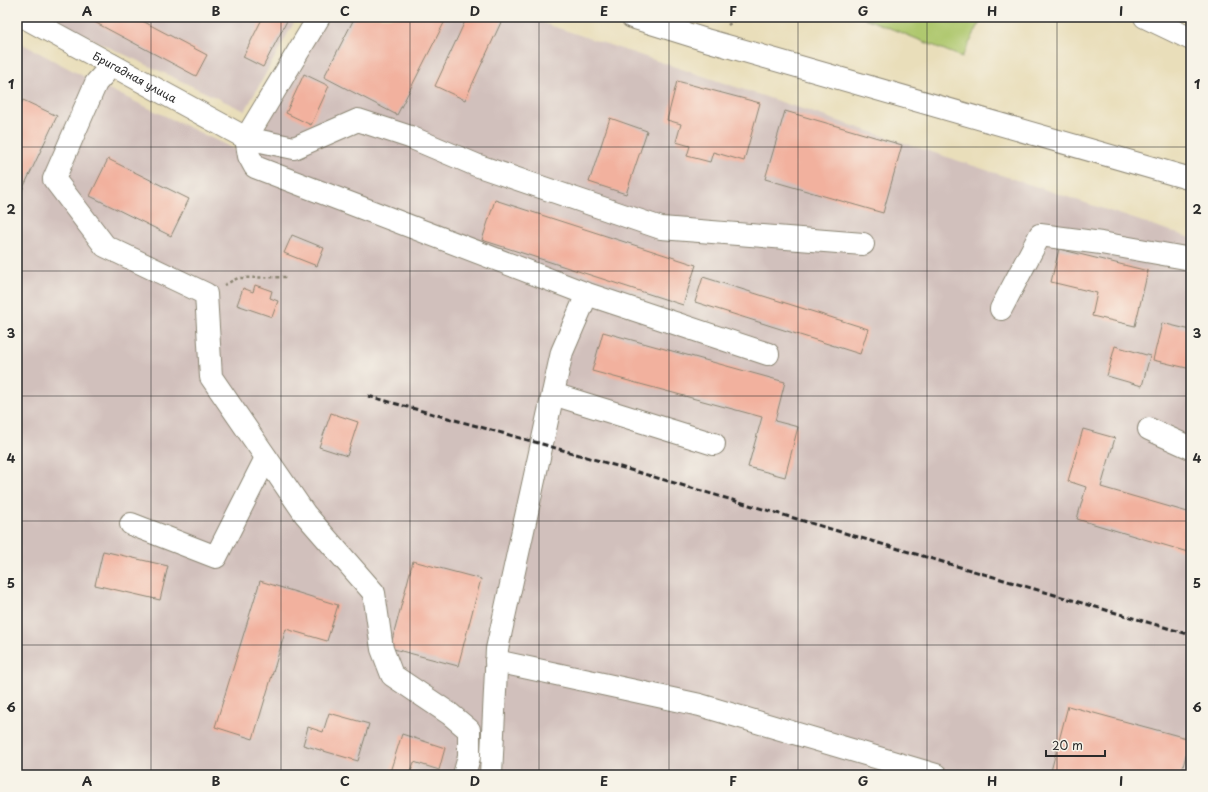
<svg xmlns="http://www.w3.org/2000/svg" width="1208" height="792" viewBox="0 0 1208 792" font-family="'Playpen Sans',sans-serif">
<rect width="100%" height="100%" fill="#f7f3e8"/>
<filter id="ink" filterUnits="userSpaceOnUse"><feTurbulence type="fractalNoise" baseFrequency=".025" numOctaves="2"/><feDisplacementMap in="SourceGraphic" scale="8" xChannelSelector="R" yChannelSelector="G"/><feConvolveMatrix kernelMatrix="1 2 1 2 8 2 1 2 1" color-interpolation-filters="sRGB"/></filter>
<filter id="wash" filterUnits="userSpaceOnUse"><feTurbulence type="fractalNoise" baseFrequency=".012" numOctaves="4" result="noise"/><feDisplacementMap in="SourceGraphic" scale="16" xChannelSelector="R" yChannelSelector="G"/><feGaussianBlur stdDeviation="0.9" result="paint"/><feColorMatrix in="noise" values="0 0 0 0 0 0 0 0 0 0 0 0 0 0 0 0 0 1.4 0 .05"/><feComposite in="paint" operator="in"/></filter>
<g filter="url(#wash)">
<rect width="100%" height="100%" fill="#e9deba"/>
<!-- industrial -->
<path fill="#d1c0bc" d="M49,17h248l-52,94 -177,-83z
M325,17h200l666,221v537h-1174v-734l79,42 153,73z"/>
<!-- green -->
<path fill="#afc86e" stroke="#6d7a4c" d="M862,17h121l-21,40z"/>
<g id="blocks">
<!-- building -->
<path fill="#f2b19e" d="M85,17h50l72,38 -11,21z
M263,17h26l-26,50 -20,-10z
M355,17h83l7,4 -48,94 -73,-38z
M467,17l36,1 -38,82 -30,-14z
M304,74l25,12 -18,39 -25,-12z
M677,81l83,22 -16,58 -31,-9 -3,10 -23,-6 3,-10 -14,-4 5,-18 -14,-4z
M23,100l34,16 -40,85v-88z
M785,111l117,34 -19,68 -118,-34z
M610,118l37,13 -21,63 -37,-12z
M108,159l81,40 -18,37 -81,-40z
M495,200l201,65 -13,40 -201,-65z
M292,235l32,13 -7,18 -33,-13z
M1059,249l89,22 -13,55 -43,-10 5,-23 -46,-11z
M703,277l165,52 -8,25 -165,-52z
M255,285l17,6 -2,7 8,3 -6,16 -35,-12 6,-17 10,4z
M1162,323l29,7v39l-38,-9z
M603,332l182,50 -10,39 23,6 -13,50 -37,-10 14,-50 -170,-46z
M1115,346l35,10 -8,30 -35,-10z
M331,413l27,9 -11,34 -28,-9z
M1083,429l32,9 -14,49 90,26v40l-114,-34 9,-32 -18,-6z
M103,551l65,15 -8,34 -65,-15z
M413,561l68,18 -23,87 -68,-18z
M260,581l78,24 -11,36 -41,-12 -33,110 -38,-12z
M1068,706l122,33 -9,36h-131z
M329,713l40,11 -11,37 -55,-16 5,-18 15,5z
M402,734l43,14 -6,22 -25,-8 -4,13h-21z"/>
</g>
</g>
<g filter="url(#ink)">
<use href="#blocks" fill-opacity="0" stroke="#8a8472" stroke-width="1"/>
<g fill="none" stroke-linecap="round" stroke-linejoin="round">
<defs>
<g id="minor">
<path id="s1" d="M24,17l222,121 48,10 64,-28 52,17 66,28 185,63 202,16"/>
<path d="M319,17l-73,121 3,18 6,11 332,127 -25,58 -65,297 -6,126"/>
<path d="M632,17l74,23 485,139"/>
<path d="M1145,17l46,22"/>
<path d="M112,65l-16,18 -42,96 51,67 101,48 5,83 94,137 69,79 8,56 10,26 58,39 19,16v27l-5,18"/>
<path d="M587,294l181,60"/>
<path d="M1001,309l39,-74 61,8 90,16"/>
<path d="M553,394l161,50"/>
<path d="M1149,429l42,19"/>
<path d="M131,524l85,33 50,-99"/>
<path d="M496,661l204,44 236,70"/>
</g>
</defs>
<!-- minor casing -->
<use href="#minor" stroke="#8a8472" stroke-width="24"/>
<!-- path -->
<path stroke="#8a8472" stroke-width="2.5" stroke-dasharray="3 3" stroke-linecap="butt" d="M728,25l11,-8
M224,285l14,-7 49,-1"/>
<!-- minor -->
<use href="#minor" stroke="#fff" stroke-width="22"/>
<!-- rail -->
<path stroke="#2b2b2b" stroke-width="3" stroke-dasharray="6 3" stroke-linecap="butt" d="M368,396l174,48 649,191"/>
</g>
</g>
<!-- grid -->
<path fill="none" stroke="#2b2b2b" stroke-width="1" stroke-opacity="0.55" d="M151,17v758M281,17v758M410,17v758M539,17v758M669,17v758M798,17v758M927,17v758M1057,17v758M17,147h1174M17,271h1174M17,396h1174M17,521h1174M17,645h1174"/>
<g text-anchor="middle" stroke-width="3.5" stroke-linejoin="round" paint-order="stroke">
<!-- street labels -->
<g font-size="11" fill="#2b2b2b" stroke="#f7f3e8">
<text dy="4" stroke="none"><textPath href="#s1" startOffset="126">Бригадная улица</textPath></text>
</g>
</g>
<!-- margin -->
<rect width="1208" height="792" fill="none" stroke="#f7f3e8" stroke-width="44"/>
<!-- scale -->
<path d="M1046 750v6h59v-6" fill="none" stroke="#2b2b2b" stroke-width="2"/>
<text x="1052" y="750" font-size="12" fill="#2b2b2b" stroke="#f7f3e8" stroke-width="3" paint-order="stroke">20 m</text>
<rect x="22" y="22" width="1164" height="748" fill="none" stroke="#2b2b2b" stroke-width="1.5"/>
<g font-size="13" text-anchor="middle" font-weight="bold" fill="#2b2b2b">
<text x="87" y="16">A</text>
<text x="216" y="16">B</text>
<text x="345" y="16">C</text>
<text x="475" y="16">D</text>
<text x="604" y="16">E</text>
<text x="733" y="16">F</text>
<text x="863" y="16">G</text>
<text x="992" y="16">H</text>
<text x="1121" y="16">I</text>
<text x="11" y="89">1</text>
<text x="1197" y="89">1</text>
<text x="11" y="214">2</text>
<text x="1197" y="214">2</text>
<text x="11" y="338">3</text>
<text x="1197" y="338">3</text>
<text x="11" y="463">4</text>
<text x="1197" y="463">4</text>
<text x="11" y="588">5</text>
<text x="1197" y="588">5</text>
<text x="11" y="712">6</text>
<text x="1197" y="712">6</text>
<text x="87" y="786">A</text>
<text x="216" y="786">B</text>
<text x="345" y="786">C</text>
<text x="475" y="786">D</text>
<text x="604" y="786">E</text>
<text x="733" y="786">F</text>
<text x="863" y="786">G</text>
<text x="992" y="786">H</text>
<text x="1121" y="786">I</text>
</g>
</svg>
